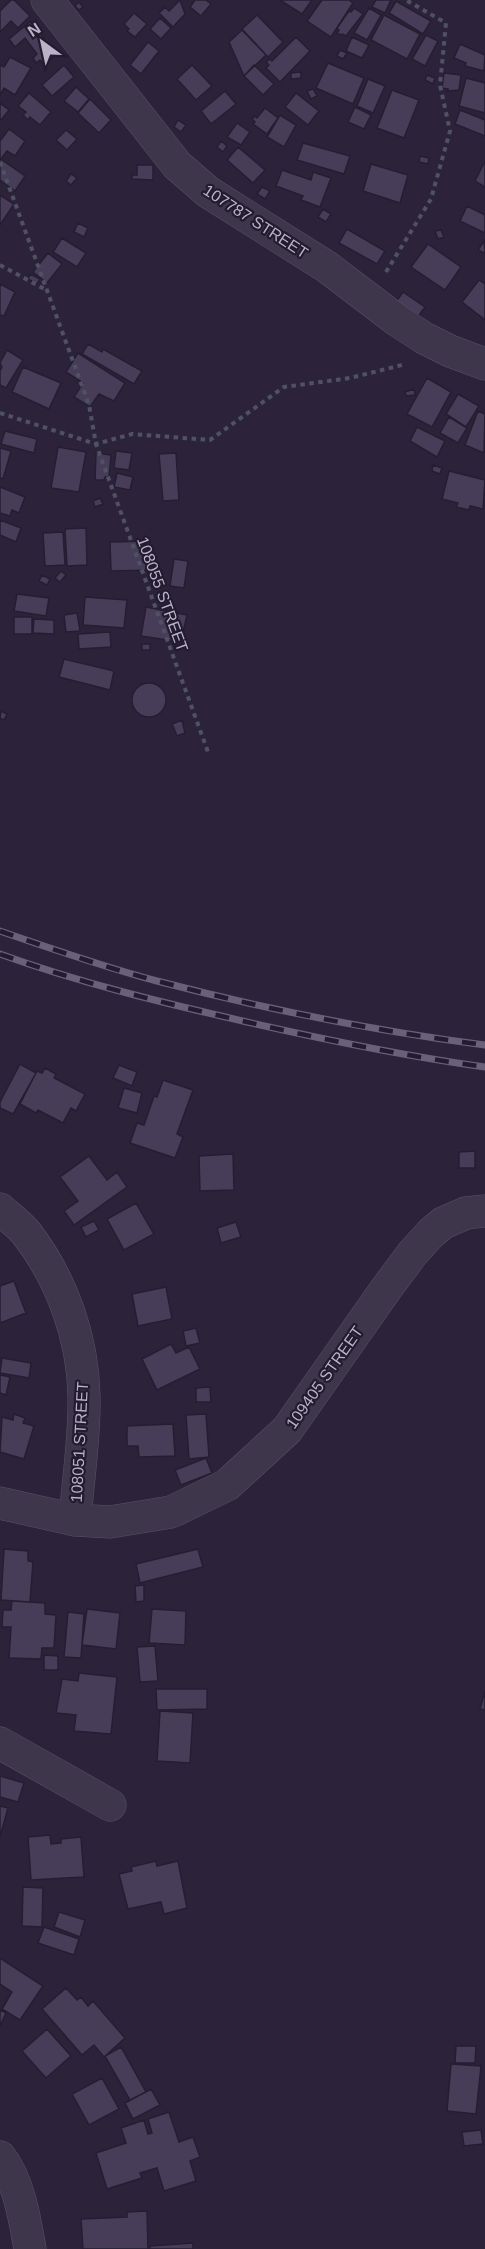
<svg xmlns="http://www.w3.org/2000/svg" width="485" height="2249" viewBox="0 0 485 2249" font-family="Helvetica,sans-serif">
<rect width="100%" height="100%" fill="#2c233a"/>
<!-- building -->
<path fill="#473d58" stroke="#251e32" stroke-width="1.5" d="M11,0h3l16,16 -12,12 -7,-7 -11,11v-21z
M180,0l5,14 -12,13 -14,-14 6,-6 4,4z
M195,0h11l5,4 -10,12 -11,-9z
M280,0h32l-10,14z
M322,0h27l4,3 -22,34 -24,-16z
M376,0h15l-6,13 -13,-6z
M396,1l35,20 -8,13 -34,-21z
M79,2l4,5 -4,3 -4,-4z
M354,8l9,6 -17,22 -3,-2 -2,1 -4,-2 2,-3 -2,-2 12,-17 2,1z
M369,8l12,7 -14,25 -13,-7z
M134,13l13,11 -12,13 -8,-6 2,-2 -5,-5z
M257,15l26,27 -15,15 -26,-28z
M384,15l36,19 -13,25 -36,-19z
M160,18l11,10 -10,11 -11,-10z
M31,21l25,34 -13,9 -3,-4 -4,3 -3,-5 4,-4 -12,-16 -10,9 -6,-8z
M242,30l24,25 -22,21 -15,-34z
M426,35l12,6 -13,25 -13,-7z
M296,37l14,14 -30,31 -14,-14 3,-3 -3,-3 4,-3 2,2z
M352,37l17,8 -7,13 -16,-7z
M148,42l11,9 -18,23 -11,-9z
M460,44l25,11 -1,16 -19,-5 1,-3 -12,-5z
M340,50l7,3 -4,6 -6,-3z
M10,57l21,11 -16,27 -11,-7 -4,7v-30l4,2z
M328,63l36,15 -11,26 -37,-16z
M64,65l10,12 -22,19 -10,-11z
M192,65l20,21 -16,14 -19,-21z
M254,65l20,19 -11,11 -19,-19z
M301,72v6l-10,1v-6z
M444,73l17,2 -2,15 -12,1 1,-2 -6,-1z
M427,75l8,3 -2,6 -8,-4z
M466,78l19,5v30l-26,-7z
M368,79l17,7 -12,27 -16,-7z
M76,87l13,12 -11,13 -14,-11z
M313,89l4,7 -6,3 -4,-8z
M392,90l27,10 -15,38 -27,-10z
M225,91l11,13 -25,20 -10,-13z
M29,93l22,19 -11,13 -10,-8 -2,3 -5,-5 3,-3 -8,-6z
M296,93l23,18 -11,14 -23,-18z
M90,99l21,21 -12,13 -21,-20z
M0,103l9,7 -8,10 -1,-1z
M355,107l16,8 -7,14 -16,-7z
M265,108l13,10 -11,16 -14,-10 2,-2 -3,-3 3,-3 2,2z
M460,110l25,10v16l-30,-12z
M280,115l16,10 -12,22 -17,-10z
M178,120l8,5 -5,7 -7,-5z
M237,123l13,9 -9,13 -14,-8z
M9,129l16,12 -10,15 -8,-5 -6,8 24,17 -10,15 -15,-11v-39z
M66,130l11,9 -10,11 -11,-10z
M221,141l6,5 -4,6 -6,-5z
M303,143l47,13 -6,18 -47,-14z
M238,147l27,23 -12,13 -26,-23z
M420,156l9,2 -1,6 -9,-2z
M485,161v26l-10,-6z
M371,164l37,11 -8,28 -37,-12z
M137,165h16v15l-21,-1v-4h5z
M282,170l29,10 2,-8 18,6 -11,29 -19,-7 2,-4 -27,-10z
M71,174l6,4 -6,7 -5,-4z
M262,187l8,4 -5,8 -8,-5z
M0,195l14,9 -14,21z
M467,206l18,9v18l-25,-12z
M323,209l8,5 -5,8 -8,-5z
M78,223l10,5 -4,9 -10,-5z
M347,229l38,22 -8,13 -38,-21z
M441,230l3,7 -6,2 -3,-8z
M62,238l24,15 -9,14 -24,-15z
M484,241l1,10 -1,2 -6,-3z
M428,244l33,23 -16,23 -34,-23z
M48,253l14,11 -15,19 -14,-11z
M30,274l10,5 -3,5 -9,-5z
M479,280l6,4v36l-23,-18z
M0,284l15,8 -11,24 -4,-1z
M403,292l22,15 -10,14 -22,-15z
M88,344l14,8 1,-3 39,22 -8,13 -52,-30z
M7,350l16,10 -17,28 -6,-3v-14l2,-4 -2,-4z
M78,353l47,30 -11,18 -15,-7 -9,13 -16,-10 9,-14 -17,-11z
M23,367l38,16 -12,26 -37,-17z
M427,378l24,14 -19,35 -25,-13z
M414,389l1,6 -9,1 -1,-4z
M458,394l21,12 -13,21 -20,-13z
M478,411l7,3 -1,39 -19,-8z
M449,417l18,11 -9,15 -18,-10z
M417,427l28,14 -8,16 -27,-16z
M5,431l32,8 -3,14 -33,-9z
M58,447l28,5 -7,40 -28,-4z
M0,448l11,3 -8,28 -3,-1z
M116,451l16,2 -3,17 -15,-2z
M96,453l15,2 -2,22h-4l-1,3h-9z
M176,453l3,47 -16,1 -4,-47z
M433,465l9,3 -2,6 -8,-3z
M449,471l36,9 -2,29 -13,-3 -1,4 -13,-3 2,-4 -16,-4z
M117,473l16,4 -3,13 -16,-3z
M0,487l25,10 -6,16 -7,-3 -2,6 -10,-3z
M100,498l3,6 -8,3 -2,-6z
M0,520l21,8 -5,14 -16,-7z
M86,528l1,37 -20,1 -2,-37z
M63,532l2,33 -20,1 -2,-33z
M150,541l1,29 -40,1 -1,-29z
M174,559l14,2 -4,27 -14,-2z
M61,571l5,4 -6,7 -5,-4z
M42,575l8,4 -3,6 -8,-4z
M17,594l32,4 -3,18 -32,-5z
M85,597l42,3 -3,28 -41,-3z
M146,607l41,8 -6,27 -40,-6z
M77,613l3,18 -14,1 -2,-17z
M14,617h18v17h-18z
M34,619l20,1v14l-21,-1z
M110,632l1,15 -32,2 -1,-15z
M142,644h8v6h-8z
M64,659l50,12 -4,19 -51,-13z
M132 700a17 17 0 1 1 34 0a17 17 0 1 1-34 0Z
M1,711l6,3 -3,6 -4,-2z
M182,720l3,13 -8,3 -5,-12z
M20,1064l16,9 -23,41 -13,-6v-6z
M119,1065l18,7 -5,14 -19,-8z
M45,1068l11,6 -2,4 31,16 -9,17 -5,-3 -8,15 -25,-13 -2,3 -16,-9 17,-33 5,2z
M163,1080l30,10 -16,44 6,3 -8,21 -45,-15 7,-20 7,2 10,-29 3,1z
M124,1088l18,5 -5,20 -19,-5z
M475,1151v17h-16v-16z
M233,1154l1,36 -34,1 -1,-35z
M89,1156l18,24 10,-8 10,15 -53,38 -10,-14 14,-10 -18,-24z
M136,1203l18,31 -30,16 -17,-31z
M94,1221l5,9 -13,7 -5,-10z
M236,1222l5,15 -20,6 -4,-15z
M14,1281l12,32 -26,10v-37z
M166,1287l6,32 -34,7 -6,-32z
M196,1328l4,15 -14,3 -3,-15z
M171,1344l5,9 13,-6 11,22 -43,21 -15,-31z
M2,1358l29,5 -2,15 -29,-5z
M0,1375l10,2 -4,18 -6,-2z
M210,1387l1,15h-15v-14z
M14,1414l11,4 -2,5 11,3 -10,33 -24,-7 2,-35 11,3z
M206,1414l3,43 -20,2 -3,-44z
M173,1424l2,32 -36,1 -1,-11h-11v-20z
M206,1458l6,15 -31,12 -6,-15z
M4,1549l24,2v10l5,1 -3,40 -29,-2z
M198,1549l5,18 -63,16 -4,-19z
M144,1585v16l-8,1 -1,-16z
M12,1601l33,2v11l11,1 -2,33h-12l-1,11 -32,-1 2,-31h-9l1,-17h8z
M87,1609l33,4 -4,36 -34,-4z
M152,1609l34,2 -1,34 -36,-2z
M68,1612l16,2 -3,44 -17,-1z
M155,1646l3,35 -18,1 -3,-35z
M44,1655l14,1v14h-14z
M79,1673l38,4 -6,57 -37,-3 2,-16 -20,-2 6,-34 16,2z
M156,1689h51v20l-50,1z
M485,1691v19l-5,-1z
M160,1711l33,2 -3,50 -33,-2z
M0,1776l24,7 -6,19 -18,-5z
M0,1806l8,2 -8,29z
M50,1835l1,9 10,-1v-4l20,-2 3,40 -53,3 -3,-43z
M156,1861l1,5 21,-5 9,47 -23,6 -3,-12 -33,7 -9,-35 13,-3 -1,-4z
M23,1887l20,1 -1,39 -20,-1z
M59,1912l26,8 -5,17 -26,-10z
M44,1927l35,12 -5,16 -36,-12z
M0,1958l43,28 -23,34 -18,-11 10,-17 -12,-8z
M66,1988l11,12 4,-3 7,9 5,-5 32,37 -21,19 -10,-12 -12,10 -40,-46z
M0,2010l6,3 -6,13z
M47,2029l24,27 -25,22 -24,-27z
M456,2046h20l-1,17h-20z
M121,2047l25,45 -16,8 -25,-44z
M451,2064l30,2 -5,48 -29,-3z
M102,2078l17,31 -30,16 -17,-31z
M151,2089l9,16 -27,14 -8,-16z
M169,2112l10,30 14,-5 7,20 -10,4 6,20 -32,10 -7,-23 -17,5 2,5 -35,11 -11,-36 30,-10 -5,-15 23,-8 4,14 4,-1 -4,-14z
M481,2130l2,14 -19,2 -2,-14z
M147,2211l1,38h-65l-2,-30 46,-2v-5z
M193,2243v6h-43v-3z"/>
<g fill="none" stroke-linecap="round" stroke-linejoin="round">
<defs>
<path id="minor" d="M47,0l130,165 31,27 119,75 71,54 26,17 26,13 35,13
M0,1209c9,8 20,16 27,25 35,46 56,104 57,162 1,41 -6,83 -9,124
M0,1503l75,17 35,2 61,-10 56,-27 60,-55 99,-141 26,-35 19,-21 12,-10 23,-10 19,-2
M0,1743l110,62
M0,2157c19,24 25,63 30,92"/>
</defs>
<!-- minor casing -->
<use href="#minor" stroke="#595266" stroke-width="33"/>
<!-- path -->
<path stroke="#4f5164" stroke-width="4" stroke-dasharray="4.5 4.5" stroke-linecap="butt" d="M0,162l89,243 7,39 112,308
M0,265l48,26
M386,272l45,-73 19,-68 -10,-46 6,-62 -40,-23
M0,413l96,31 36,-10 78,6 74,-53 66,-9 56,-14"/>
<!-- minor -->
<use href="#minor" stroke="#3e374b" stroke-width="32"/>
<defs>
<path id="rail" d="M0,931c52,18 104,36 157,50 108,28 218,50 328,64
M0,954c80,29 164,49 247,68 79,18 158,34 238,45"/>
</defs>
<!-- rail casing -->
<use href="#rail" stroke="#696079" stroke-width="7"/>
<!-- rail -->
<use href="#rail" stroke="#231c30" stroke-width="4.5" stroke-dasharray="14" stroke-linecap="butt"/>
</g>
<g text-anchor="middle" stroke-width="4.5" stroke-linejoin="round" paint-order="stroke">
<!-- street labels -->
<g font-size="16" fill="#bab2c6" stroke="#231c30">
<text transform="translate(256 221) rotate(33)" y="6">107787 STREET</text>
<text transform="translate(163 594) rotate(70)" y="6">108055 STREET</text>
<text transform="translate(324 1377) rotate(-55)" y="6">109405 STREET</text>
<text transform="translate(79 1442) rotate(-87)" y="6">108051 STREET</text>
</g>
</g>
<!-- north arrow -->
<g transform="translate(42 42) rotate(327)" stroke="#231c30" stroke-width="4.5" paint-order="stroke">
<path d="M0-4.5L10 22L0 15L-10 22Z" fill="#bab2c6"/>
<text y="-9" font-size="16" font-weight="bold" text-anchor="middle" fill="#bab2c6">N</text>
</g>
</svg>
